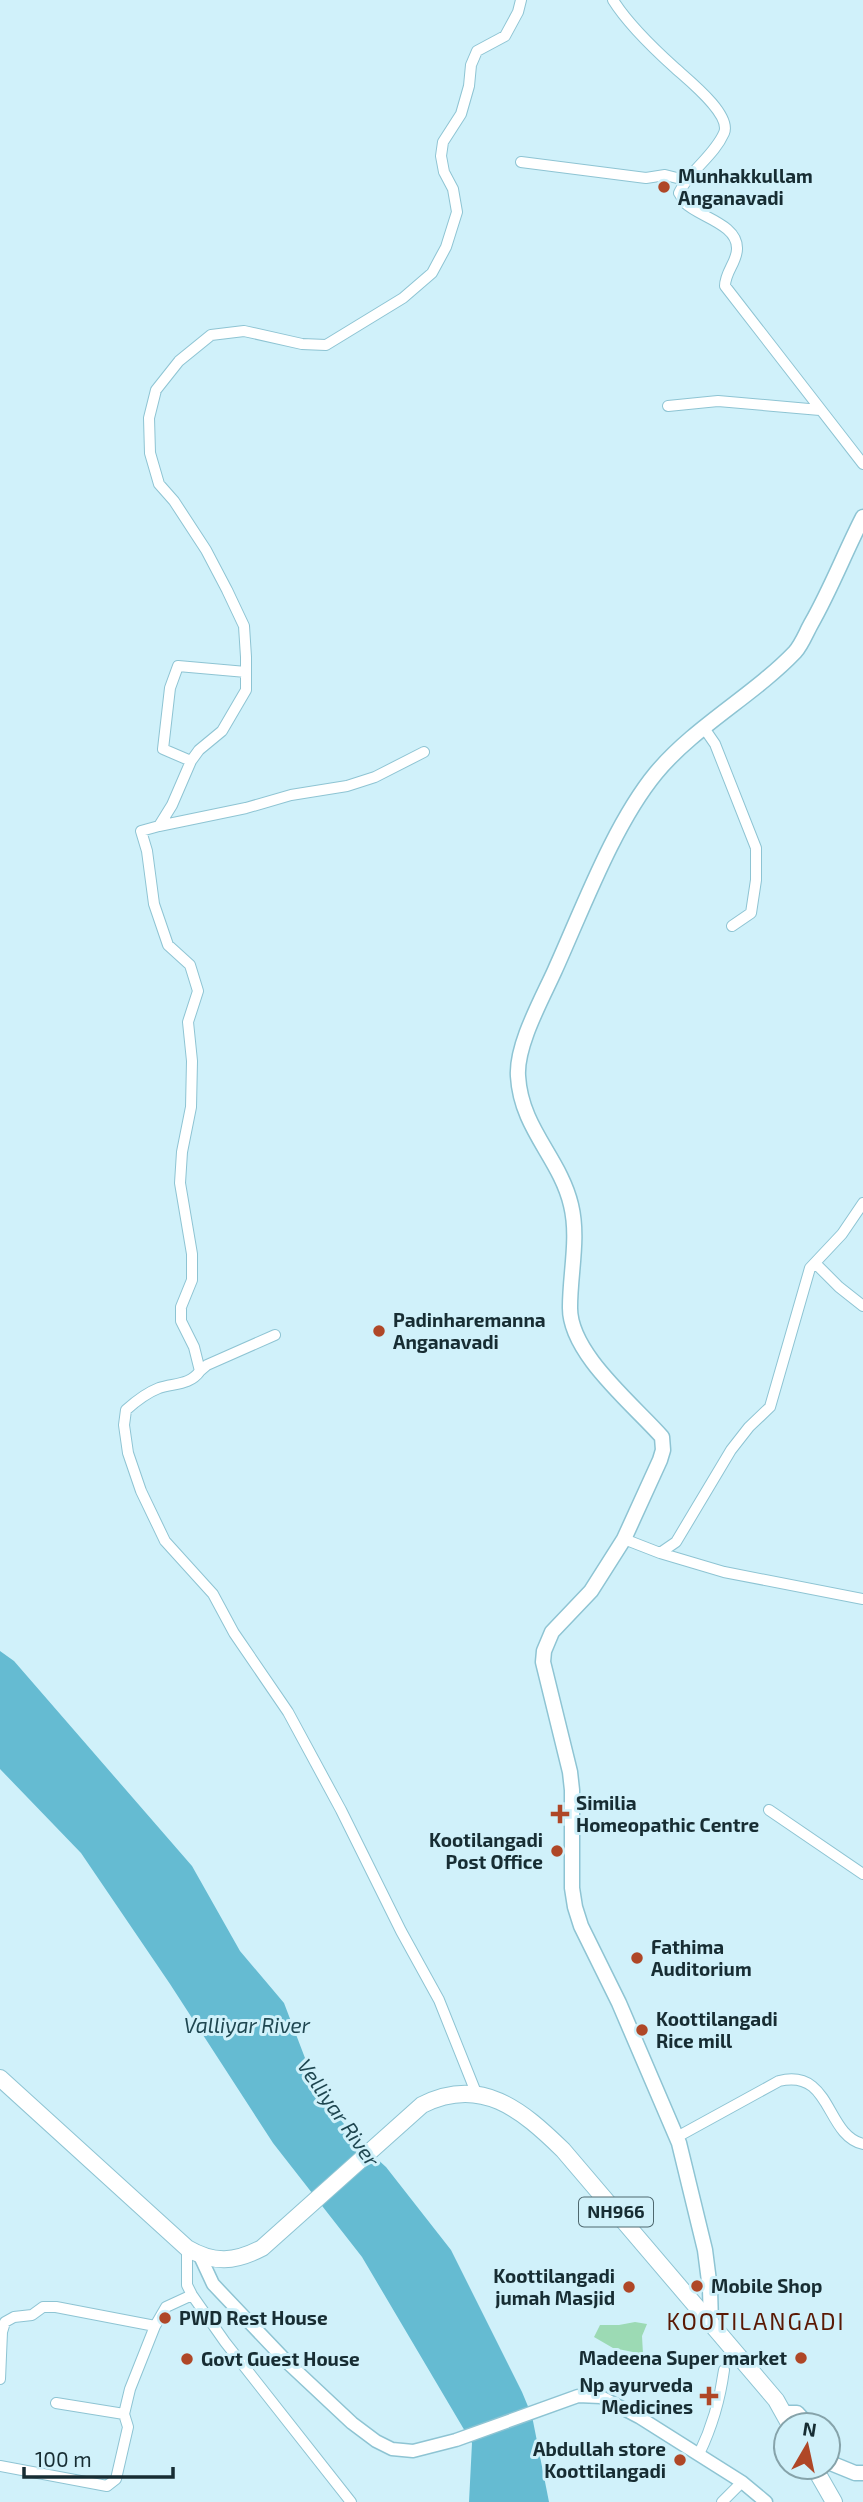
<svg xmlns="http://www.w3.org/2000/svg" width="863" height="2502" viewBox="0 0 863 2502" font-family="'Exo 2',sans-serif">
<rect width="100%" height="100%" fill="#d0f1fa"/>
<!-- green -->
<path fill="#9cdab4" d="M635,2322l12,2 -5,12 1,18 -30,-6 -19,-11 6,-12h19z"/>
<!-- water -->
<path fill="#65bbd2" d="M0,1651l14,10 178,205 48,85 44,52 29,76 25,38 25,29 23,21 65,83 71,142 10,24 17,86h-80l3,-59 -110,-186 -89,-114 -103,-159 -89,-131 -81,-84z"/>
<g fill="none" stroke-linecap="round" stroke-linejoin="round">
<defs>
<path id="minor" d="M613,0c15,24 40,48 61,67 13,12 58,47 50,66 -10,23 -35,38 -45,60 2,3 4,7 6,10 14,14 53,21 52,46 0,13 -12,23 -12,37l138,178
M521,162l125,16 19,-3 20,5
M668,406l50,-5 102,9
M704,728l11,16 41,104v32l-5,33 -19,13
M191,761l-28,-12 7,-61 8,-22 68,6
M159,826l87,-18 45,-13 56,-9 28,-9 49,-25
M815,1263l24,24 24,19
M200,1371l7,-6 68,-30
M624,1539l36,14 16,-11 55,-92 18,-23 21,-20 40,-139 32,-34 21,-31
M660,1553l64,19 139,27
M769,1810l94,64
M477,2095l-38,-95 -38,-69 -60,-121 -53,-98 -54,-79 -21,-39 -48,-53 -24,-50 -13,-38 -4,-28 2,-15c10,-9 20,-17 33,-22 16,-5 31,-3 41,-17l-6,-24 -13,-26v-14l11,-27v-26l-12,-71 2,-31 9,-45 1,-46 -4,-39 10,-31 -8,-26 -22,-20 -14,-41 -7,-53 -6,-20 18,-5 13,-21 19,-44 8,-11 23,-19 24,-41v-33l-2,-31 -17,-36 -21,-40 -32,-49 -15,-17 -9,-31 -1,-35 7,-28 23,-29 32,-26 33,-4 58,13 24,1 77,-47 29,-25 14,-26 11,-35 -4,-23 -9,-17 -3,-16 2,-14 18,-28 8,-28 2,-21 6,-14 28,-15 13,-24 3,-12
M677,2137l102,-56c53,-13 46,54 84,63
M187,2248v37l5,10 33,47 126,160
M0,2379l2,-47 3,-10 9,-5 18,-2 11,-8h13l99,19 11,-19 26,-12
M56,2403l68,11
M699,2454c13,-27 21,-54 25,-84
M0,2466l107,20 9,-7 12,-52 -4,-13 6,-25 25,-63
M722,2502l20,-20"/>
<path id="tertiary" d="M200,2256l13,28 75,79 64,60 24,18 16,8 21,2 43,-11 122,-44 23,1 38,20 103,65 24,20"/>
<path id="secondary" d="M711,2324l-1,-35 -5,-39 -26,-107 -60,-140 -38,-77 -6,-19 -3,-19v-98l-2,-18 -27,-110 1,-11 8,-19 39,-41 33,-52 36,-79 3,-10 -1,-13c-29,-33 -93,-84 -92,-130 0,-34 9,-69 1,-102 -11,-47 -50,-76 -53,-129 -2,-31 24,-77 37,-106 28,-62 59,-146 101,-197 38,-46 98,-78 139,-121 7,-8 11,-19 16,-28 20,-35 34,-72 52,-107
M783,2413h14l11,12
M828,2462l27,11h8"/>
<path id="trunk" d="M0,2078l187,170c27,16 48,14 75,0l160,-143c59,-30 100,5 141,45l213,250 14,25
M814,2467l20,35"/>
</defs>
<!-- minor casing -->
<use href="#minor" stroke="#8ec4d3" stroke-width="12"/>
<!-- tertiary casing -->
<use href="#tertiary" stroke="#8ec4d3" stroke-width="15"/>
<!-- secondary casing -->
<use href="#secondary" stroke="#8ec4d3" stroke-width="17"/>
<!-- trunk casing -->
<use href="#trunk" stroke="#8ec4d3" stroke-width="18"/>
<!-- minor -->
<use href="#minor" stroke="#fff" stroke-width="10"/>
<!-- tertiary -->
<use href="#tertiary" stroke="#fff" stroke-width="12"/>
<!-- secondary -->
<use href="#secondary" stroke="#fff" stroke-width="14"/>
<!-- trunk -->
<use href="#trunk" stroke="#fff" stroke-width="16"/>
</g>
<!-- markers -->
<g fill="#af4727" stroke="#d0f1fa" stroke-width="2.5">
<circle cx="664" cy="187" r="7"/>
<circle cx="379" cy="1331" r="7"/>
<path d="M556.5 1803.5h7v7h7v7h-7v7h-7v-7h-7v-7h7z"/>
<circle cx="557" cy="1851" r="7"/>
<circle cx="637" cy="1958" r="7"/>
<circle cx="642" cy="2030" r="7"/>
<circle cx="697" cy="2286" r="7"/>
<circle cx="629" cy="2287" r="7"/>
<circle cx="165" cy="2318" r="7"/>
<circle cx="801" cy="2358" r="7"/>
<circle cx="187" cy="2359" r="7"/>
<path d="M705.5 2385.5h7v7h7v7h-7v7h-7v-7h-7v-7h7z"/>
<circle cx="680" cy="2460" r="7"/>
</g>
<g text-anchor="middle" stroke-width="6" stroke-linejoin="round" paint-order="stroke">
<!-- shield labels -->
<rect fill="#d0f1fa" stroke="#4e686f" stroke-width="2" x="579" y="2197.5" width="74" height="29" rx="5"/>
<g font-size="18" font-weight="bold" fill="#172d33">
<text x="616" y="2218">NH966</text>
</g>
<!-- poi labels -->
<g font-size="19" font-weight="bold" fill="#172d33" stroke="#d0f1fa" text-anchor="start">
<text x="678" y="183">Munhakkullam<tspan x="678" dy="22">Anganavadi</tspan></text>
<text x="393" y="1327">Padinharemanna<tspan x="393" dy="22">Anganavadi</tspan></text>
<text x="576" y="1810">Similia<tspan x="576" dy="22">Homeopathic Centre</tspan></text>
<text x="543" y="1847" text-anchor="end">Kootilangadi<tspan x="543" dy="22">Post Office</tspan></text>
<text x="651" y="1954">Fathima<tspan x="651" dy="22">Auditorium</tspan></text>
<text x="656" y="2026">Koottilangadi<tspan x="656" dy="22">Rice mill</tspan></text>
<text x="615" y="2283" text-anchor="end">Koottilangadi<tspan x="615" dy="22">jumah Masjid</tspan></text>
<text x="711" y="2293">Mobile Shop</text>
<text x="179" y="2325">PWD Rest House</text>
<text x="787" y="2365" text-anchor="end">Madeena Super market</text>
<text x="201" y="2366">Govt Guest House</text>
<text x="693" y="2392" text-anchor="end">Np ayurveda<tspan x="693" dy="22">Medicines</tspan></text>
<text x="666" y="2456" text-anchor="end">Abdullah store<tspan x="666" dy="22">Koottilangadi</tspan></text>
</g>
<!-- water labels -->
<g font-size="21" font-style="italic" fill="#1f4751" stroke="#d0f1fa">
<text x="247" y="2033">Valliyar River</text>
<text transform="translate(338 2113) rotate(55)" y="7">Velliyar River</text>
</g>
<!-- quarter labels -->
<g font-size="23" letter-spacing="2" fill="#5a1904" stroke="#d0f1fa">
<text x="756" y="2330">KOOTILANGADI</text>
</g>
</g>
<!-- north arrow -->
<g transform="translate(807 2446) rotate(9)"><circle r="33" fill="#d0f1fa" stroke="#86a3aa" stroke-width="2"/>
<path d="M0-5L12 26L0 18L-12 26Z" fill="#af4727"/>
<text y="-10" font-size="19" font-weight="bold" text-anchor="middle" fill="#172d33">N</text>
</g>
<!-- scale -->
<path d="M24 2467v10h149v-10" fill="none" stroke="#172d33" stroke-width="3.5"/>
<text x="35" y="2467" font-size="21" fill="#172d33" stroke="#d0f1fa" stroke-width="5" paint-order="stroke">100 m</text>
</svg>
